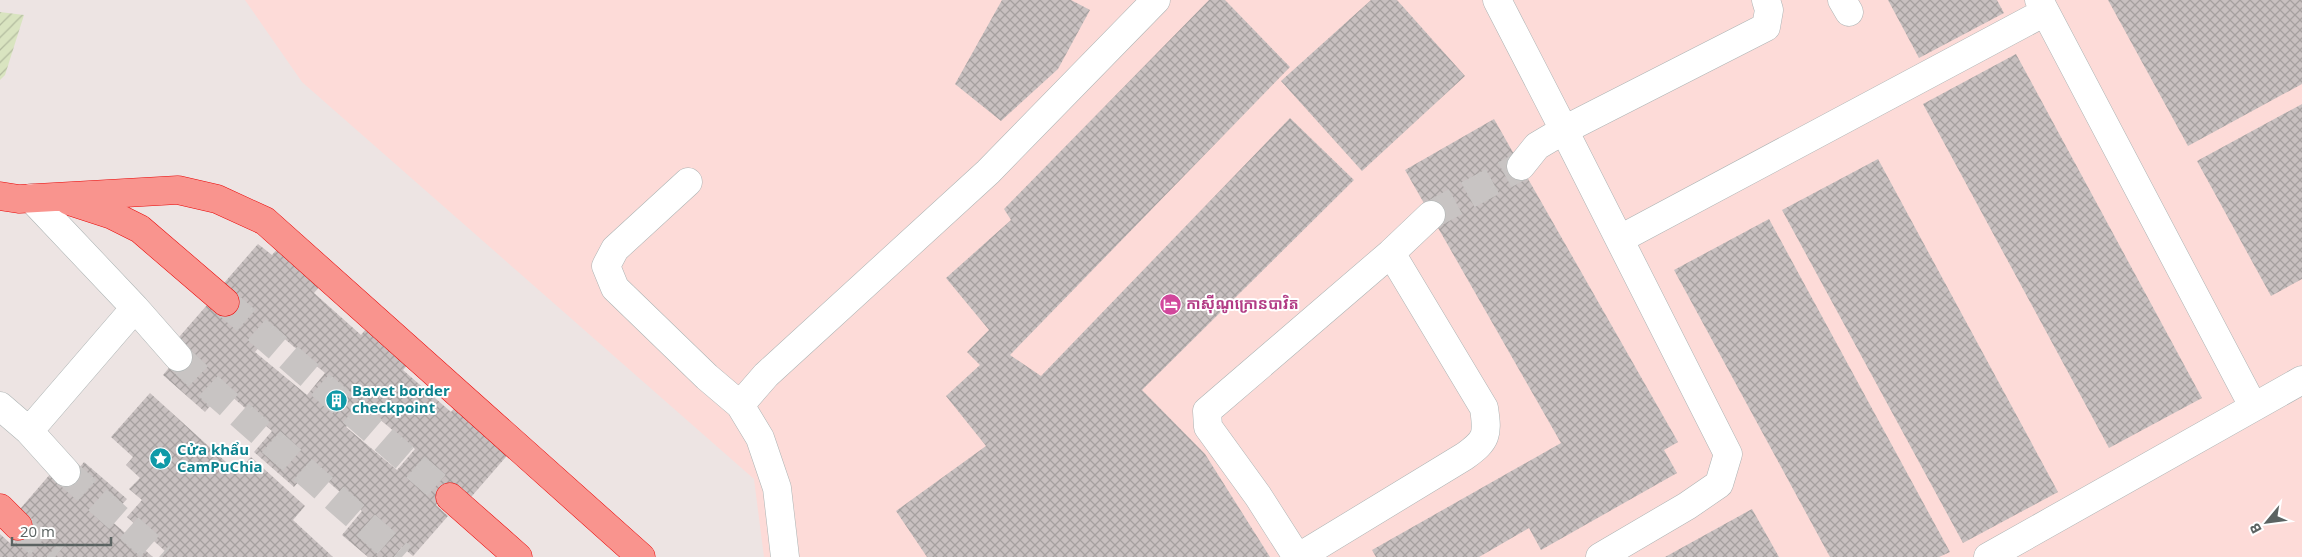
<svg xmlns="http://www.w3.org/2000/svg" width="2302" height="557" viewBox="0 0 2302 557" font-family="'Open Sans','Noto Sans Khmer',sans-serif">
<defs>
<pattern id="garden-furrows" width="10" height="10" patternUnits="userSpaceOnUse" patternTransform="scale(1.25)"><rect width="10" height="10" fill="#d9e4c0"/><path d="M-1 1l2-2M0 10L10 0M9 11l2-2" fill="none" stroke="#b3bc9f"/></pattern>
<pattern id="building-cross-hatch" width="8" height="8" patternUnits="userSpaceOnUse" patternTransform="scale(1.25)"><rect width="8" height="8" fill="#c8c0c0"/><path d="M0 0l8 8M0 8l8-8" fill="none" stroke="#a5a09f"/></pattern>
</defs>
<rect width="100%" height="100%" fill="#ede4e3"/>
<!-- commercial -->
<path fill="#fddbd8" d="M245,0h2057v557h-1538l-10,-78 -452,-397z"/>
<!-- garden -->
<path fill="url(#garden-furrows)" d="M0,12l24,3 -19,60 -5,5z"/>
<!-- building -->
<path fill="url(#building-cross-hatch)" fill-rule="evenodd" d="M1002,0h69l19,10 -32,59 -57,52 -46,-37z
M1209,0h16l65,67 -280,288 31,21 249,-258 64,62 -212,210 63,64 65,103h-343l-31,-46 90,-65 -40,-50 34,-31 -13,-13 22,-22 -43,-52 65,-58 -7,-11z
M1371,0h26l68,76 -103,95 -81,-90z
M1888,0h109l7,13 -85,45z
M2108,0h194v84l-114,62z
M2016,54l186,344 -93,50 -186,-344z
M2302,104v175l-31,17 -74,-135z
M1494,119l184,323 -14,8 13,23 -136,77 -12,-22 -50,29h-103l-4,-7 189,-107 -156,-273z
M1878,159l180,333 -95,51 -181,-333z
M1769,219l181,333 -11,5h-109l-156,-287z
M258,244l14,11 7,-8 43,37 -8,9 47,42 9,-11 42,36 -9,10 48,42 7,-8 54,46 -47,54 -16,-15 -13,16 12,11 -35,40 -11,-9 -8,10h-26l-26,-22 20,-24 -51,-44 -17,20 -40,-35 18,-21 -48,-41 -19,22 -42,-37 19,-23 -9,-8 34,-39 10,9 19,-21 -12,-10zM274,330l51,43 -18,22 -52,-43zM364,406l51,43 -18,21 -51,-43z
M150,393l87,79 14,-15 54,49 -12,14 40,37h-172l4,-6 -38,-34 15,-17 -13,-11 11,-11 -14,-13 7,-8 -22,-20z
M84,462l43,37 -18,20 44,38h-153v-23l12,11 21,-25 -13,-11 32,-37 14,12z
M1752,509l27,48h-114z"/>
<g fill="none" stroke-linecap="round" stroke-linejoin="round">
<!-- minor-tunnel -->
<path stroke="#c8c4c3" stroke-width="28" stroke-dasharray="28 14" stroke-linecap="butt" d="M1431,215l90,-49
M178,357l41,39 183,161
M66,472l96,85"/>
<!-- highway-tunnel -->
<path stroke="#c8c4c3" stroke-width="28" stroke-dasharray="28 14" stroke-linecap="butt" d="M225,302l225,195
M18,526l37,31"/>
<defs>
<path id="minor" d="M1497,0l67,130 202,-103 3,-17 -3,-10
M1842,0l7,12
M2039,0l214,406
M1521,166l16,-20 27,-16 164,324 -9,30 -32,22 -87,51
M688,182l-73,67 -9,17 9,22 92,89 33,28 26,-30 222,-203 168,-172
M31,198l104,110 43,49
M1620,239l425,-227
M740,405l20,33 17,50 8,69
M0,406l29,25 37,41
M29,431l106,-123
M1297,557l-39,-61 -50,-69 -1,-16 184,-158 40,-38
M1299,557l166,-101c22,-16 23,-21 19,-48l-93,-155
M1988,557l314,-177"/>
<path id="highway" d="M0,196l19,3 159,-9 39,9 48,22 376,336
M69,201l43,14 28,14 85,73
M450,497l68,60
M0,508l18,18"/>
</defs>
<!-- minor casing -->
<use href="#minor" stroke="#acb3b3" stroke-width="29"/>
<!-- highway casing -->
<use href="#highway" stroke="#e90707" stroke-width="29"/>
<!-- minor -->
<use href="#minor" stroke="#fff" stroke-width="28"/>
<!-- highway -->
<use href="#highway" stroke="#f9948e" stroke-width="28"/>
</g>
<!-- icons -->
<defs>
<symbol id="hotel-disc" viewBox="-11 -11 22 22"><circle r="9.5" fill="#d1479c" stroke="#fff"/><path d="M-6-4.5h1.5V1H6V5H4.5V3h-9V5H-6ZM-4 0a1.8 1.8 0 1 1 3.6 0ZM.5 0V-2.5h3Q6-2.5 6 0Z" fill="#fff"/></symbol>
<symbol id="building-disc" viewBox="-11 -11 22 22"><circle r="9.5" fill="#0f9aa8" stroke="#fff"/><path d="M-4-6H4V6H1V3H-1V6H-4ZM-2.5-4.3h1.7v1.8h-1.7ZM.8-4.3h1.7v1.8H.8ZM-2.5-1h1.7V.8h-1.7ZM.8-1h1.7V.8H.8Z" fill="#fff"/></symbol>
<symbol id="sight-disc" viewBox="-11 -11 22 22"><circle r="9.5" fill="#0f9aa8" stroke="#fff"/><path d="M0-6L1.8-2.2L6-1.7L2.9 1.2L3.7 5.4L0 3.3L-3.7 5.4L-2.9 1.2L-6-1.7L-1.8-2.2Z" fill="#fff"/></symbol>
</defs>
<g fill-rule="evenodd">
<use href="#hotel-disc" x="1158" y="292" width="25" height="25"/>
<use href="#building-disc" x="324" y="388" width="25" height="25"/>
<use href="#sight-disc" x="148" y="446" width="25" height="25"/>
</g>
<g text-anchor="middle" stroke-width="4" stroke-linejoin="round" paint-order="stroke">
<!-- hotel labels -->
<g font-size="15" font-weight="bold" fill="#b23c85" stroke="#fff" text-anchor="start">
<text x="1186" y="309">កាស៊ីណូក្រោនបាវិត</text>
</g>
<!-- culture labels -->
<g font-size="15" font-weight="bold" fill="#0d838f" stroke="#fff" text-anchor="start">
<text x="352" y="396">Bavet border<tspan x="352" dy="17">checkpoint</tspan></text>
<text x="177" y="455">Cửa khẩu<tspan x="177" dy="17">CamPuChia</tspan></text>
</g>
</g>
<!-- north arrow -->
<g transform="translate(2267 522) rotate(241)" stroke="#ffffff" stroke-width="4" paint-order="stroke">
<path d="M0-4L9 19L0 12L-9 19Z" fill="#5b6362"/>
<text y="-8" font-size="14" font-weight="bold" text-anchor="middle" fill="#5b6362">B</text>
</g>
<!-- scale -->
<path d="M12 537v8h99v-8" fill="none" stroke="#5b6362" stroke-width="2.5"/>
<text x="20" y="537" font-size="15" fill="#5b6362" stroke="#ffffff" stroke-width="4" paint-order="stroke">20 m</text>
</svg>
